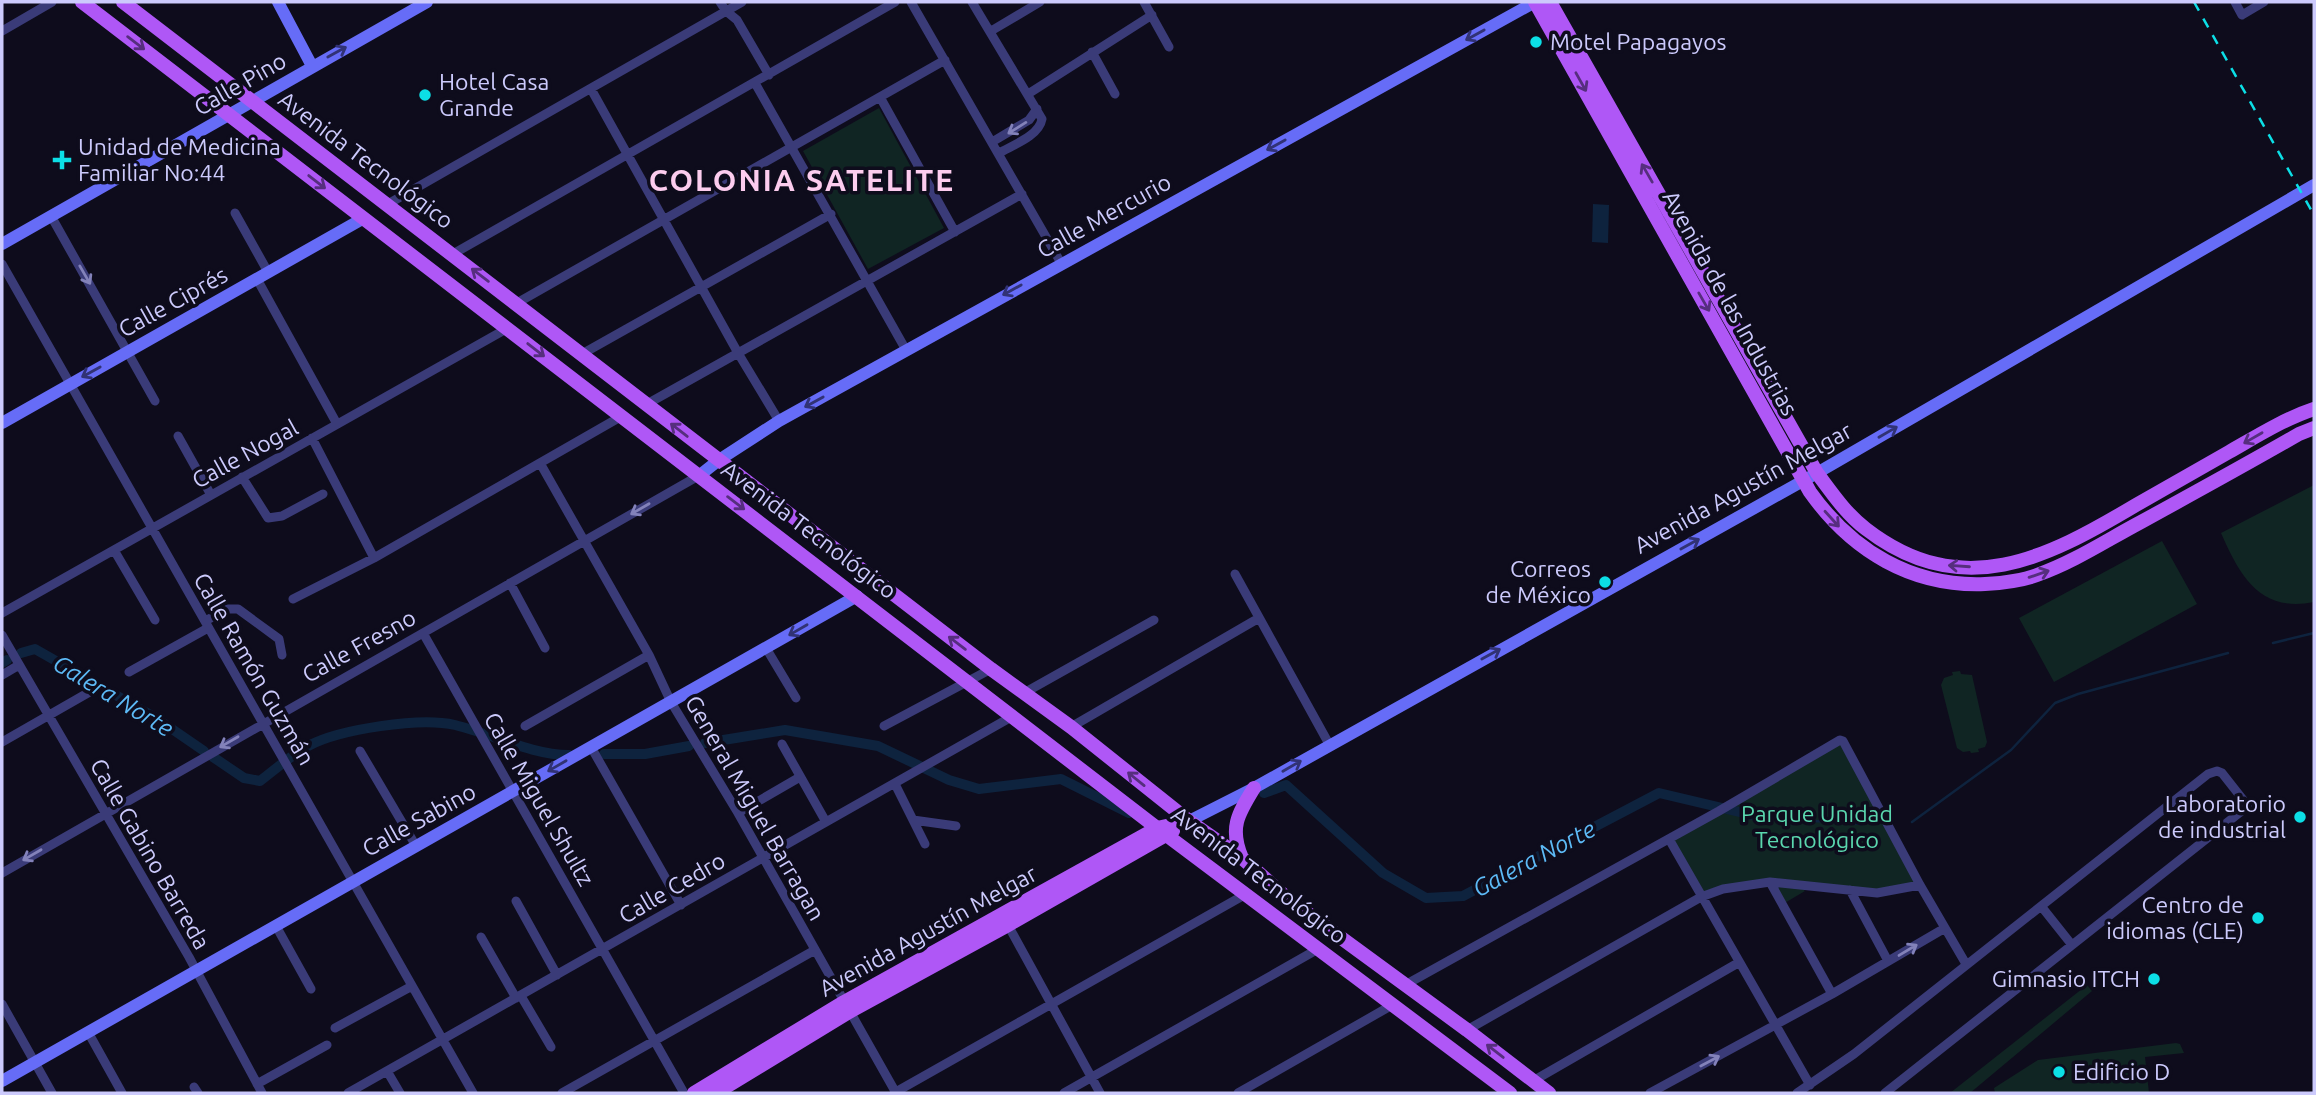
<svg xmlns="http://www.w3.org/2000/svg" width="2316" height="1095" viewBox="0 0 2316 1095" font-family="Ubuntu,sans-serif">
<rect width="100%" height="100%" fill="#0e0c1c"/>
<!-- green -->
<path fill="#102523" d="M879,108l65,120 -76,41 -65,-118z
M2314,485v117c-54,11 -74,-26 -93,-69z
M2162,541l35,63 -143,78 -35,-64z
M1960,671l1,3 11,1 15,67 -2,5 -7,2 1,3 -8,1 -1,-2 -7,1 -6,-4 -16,-63 3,-7 9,-3 -1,-3z
M1841,740l80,148 -42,8 -77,-8 3,3 -22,13 -10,-17h-30l-42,9 -29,-56z
M2087,985l5,6 -122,102h-20z
M2176,1043l4,1 4,9 -39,4 4,36h-154l-1,-5 44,-28z"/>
<!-- water -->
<path fill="#0e233e" d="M1593,204l16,1 -1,38 -16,-1z"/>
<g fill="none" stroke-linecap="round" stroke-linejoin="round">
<!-- stream -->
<path stroke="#0e233e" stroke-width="2.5" d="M2273,643l41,-10
M1752,815l15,3 95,6
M1912,822l99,-72 44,-47 23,-9 150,-41"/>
<!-- canal -->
<path stroke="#0e233e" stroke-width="10" d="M21,653l14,-4 121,69 48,33
M2,663l5,-3
M705,743l80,-13 93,16 71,34 30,9 82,-10 68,34
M604,754h41l44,-8
M213,757l31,21 16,3c16,-12 31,-26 48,-35 32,-17 112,-29 147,-21 37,9 77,30 114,30
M1264,793l22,-8 97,88 43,25 37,-2 196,-103 93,22"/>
<!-- street -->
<path stroke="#3a3b78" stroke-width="9" d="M720,2l6,9 11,9 32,55
M911,2l150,261
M972,2l70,117c-3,17 -29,26 -43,34
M1144,2l25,45
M2235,2l7,13 22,-13
M2,31l50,-29
M991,31l49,-29
M1092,52l23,42
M755,83l151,267
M591,89l147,264 41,68
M1028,94l124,-79
M880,97l75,135
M992,142l37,-22 8,-11
M388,204l354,-202
M235,213l33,59
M51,216l104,185
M453,254l442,-252
M2,264l471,829
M257,279l80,145
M517,303l428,-243
M582,354l249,-140
M647,404l375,-210
M178,436l33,59
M312,438l62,120
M540,463l109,192 22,47 67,111 158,280
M242,477l26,41 14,-2 41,-22
M114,550l41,70
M1235,574l94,170
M510,583l35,65
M293,599l81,-41 248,-142
M2,613l506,-285
M205,621l23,-12h10l41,30 3,16
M423,633l261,460
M2,635l187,322 73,136
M766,648l30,50
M129,672l79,-44
M2,675l17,-10
M1024,693l130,-73
M525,726l124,-71
M884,726l107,-57
M1071,727l188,-109
M2,742l91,-52
M782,744l44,78
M591,747l90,158
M360,751l56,95
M895,784l30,60
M738,813l62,-36
M913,820l43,6
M1669,839l141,246
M2,873l698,-398
M1770,882l62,112
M1850,890l38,71
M516,901l41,74
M2041,906l31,39
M1008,925l92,168
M276,926l35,63
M481,937l35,61
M1405,985l314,-174 121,-71 3,1 77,144 46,79
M521,996l30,51
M2,1004l50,89
M335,1028l77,-42
M1467,1030l234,-133 22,-8 47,-7 107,11 43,-8
M88,1032l34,61
M387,1071l13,22
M1533,1081l205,-118
M257,1084l70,-39
M194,1087l4,6
M348,1093l665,-377
M562,1093l253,-143
M894,1093l352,-199
M1064,1093l254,-144
M1238,1093l156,-89
M1650,1093l182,-99 113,-66
M1797,1093l57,-39 354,-280 9,-3 5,2 26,33 -363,287"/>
<!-- secondary -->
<path stroke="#666cf7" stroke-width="12" d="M278,2l34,64
M2,244l425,-242
M2,423l362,-205
M700,475l19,-15 60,-39 756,-419
M1189,821l65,-33 563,-315 497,-288
M2,1081l855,-485"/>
<!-- primary -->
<path stroke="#af57f6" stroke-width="14" d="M82,2l1075,826 353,265
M123,2l868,667 80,58 118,94 53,37 46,41 179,131 82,63
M1535,2l275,490c42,59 102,95 175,92 17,-1 36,-3 52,-9 37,-13 70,-35 104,-53 53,-29 106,-58 158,-88l15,-6
M1550,2l267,471c15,20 29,41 49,56 96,74 181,29 270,-24 31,-18 62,-35 93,-53 28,-16 55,-33 85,-43
M1242,858c-13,-30 -4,-44 12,-70
M694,1093l150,-91 313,-174 32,-7
M716,1093l133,-81 159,-87 165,-94"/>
<!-- rail -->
<path stroke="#0cdfe6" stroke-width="2.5" stroke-dasharray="10 9" stroke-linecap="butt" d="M2194,2l120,213"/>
</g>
<!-- one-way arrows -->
<defs><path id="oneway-shaft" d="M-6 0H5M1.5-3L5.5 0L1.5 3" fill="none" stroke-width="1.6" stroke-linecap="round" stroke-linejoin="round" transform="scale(1.75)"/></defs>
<g stroke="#313274">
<use href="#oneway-shaft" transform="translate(1475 35) rotate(151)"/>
<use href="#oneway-shaft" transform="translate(337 52) rotate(-29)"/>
<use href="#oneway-shaft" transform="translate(1276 145) rotate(151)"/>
<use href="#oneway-shaft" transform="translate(1012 290) rotate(151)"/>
<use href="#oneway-shaft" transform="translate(91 372) rotate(151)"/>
<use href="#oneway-shaft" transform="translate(814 402) rotate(151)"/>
<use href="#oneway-shaft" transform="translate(1888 432) rotate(-30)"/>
<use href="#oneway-shaft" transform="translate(1690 544) rotate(-29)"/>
<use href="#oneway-shaft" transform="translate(798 630) rotate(150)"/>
<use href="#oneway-shaft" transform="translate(1491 654) rotate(-29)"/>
<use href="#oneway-shaft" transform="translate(557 766) rotate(150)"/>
<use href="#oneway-shaft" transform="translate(1292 766) rotate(-30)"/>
</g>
<g stroke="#562e7e">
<use href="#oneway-shaft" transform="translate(136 43) rotate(37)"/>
<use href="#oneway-shaft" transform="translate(1581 82) rotate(61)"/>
<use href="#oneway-shaft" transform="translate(1647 173) rotate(-120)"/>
<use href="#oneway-shaft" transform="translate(317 182) rotate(38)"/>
<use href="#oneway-shaft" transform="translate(480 275) rotate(-143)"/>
<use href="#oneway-shaft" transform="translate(1704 302) rotate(60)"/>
<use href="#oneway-shaft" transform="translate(536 350) rotate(38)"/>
<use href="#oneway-shaft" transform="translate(679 430) rotate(-142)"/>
<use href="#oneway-shaft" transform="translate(2253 438) rotate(150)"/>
<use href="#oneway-shaft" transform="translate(736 503) rotate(37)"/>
<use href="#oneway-shaft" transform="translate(1832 519) rotate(48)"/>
<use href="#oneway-shaft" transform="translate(1959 566) rotate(-176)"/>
<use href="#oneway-shaft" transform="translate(2039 574) rotate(-19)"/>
<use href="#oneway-shaft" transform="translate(957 643) rotate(-143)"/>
<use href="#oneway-shaft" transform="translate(1136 779) rotate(-141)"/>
<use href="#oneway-shaft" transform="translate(1495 1051) rotate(-142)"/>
</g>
<g stroke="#8382ba">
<use href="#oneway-shaft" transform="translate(1017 128) rotate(148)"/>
<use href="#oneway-shaft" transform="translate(85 275) rotate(60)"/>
<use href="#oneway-shaft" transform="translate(640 509) rotate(150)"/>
<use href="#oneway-shaft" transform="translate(229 742) rotate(150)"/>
<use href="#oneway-shaft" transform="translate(32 855) rotate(150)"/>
<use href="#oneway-shaft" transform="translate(1908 950) rotate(-31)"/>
<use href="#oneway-shaft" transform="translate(1710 1061) rotate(-28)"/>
</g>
<!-- markers -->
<g fill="#0cdfe6" stroke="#0e0c1c" stroke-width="2.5">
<circle cx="1536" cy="42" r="7"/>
<circle cx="425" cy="95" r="7"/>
<path d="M58.5 149.5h7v7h7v7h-7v7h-7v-7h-7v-7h7z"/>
<circle cx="1605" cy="582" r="7"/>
<circle cx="2300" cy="817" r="7"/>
<circle cx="2258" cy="918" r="7"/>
<circle cx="2154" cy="979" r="7"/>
<circle cx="2059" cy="1072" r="7"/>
</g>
<g text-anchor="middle" stroke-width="7" stroke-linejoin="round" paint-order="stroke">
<!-- poi labels -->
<g font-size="23" fill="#cccafc" stroke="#0e0c1c" text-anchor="start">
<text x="1550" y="50">Motel Papagayos</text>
<text x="439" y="90">Hotel Casa<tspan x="439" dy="26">Grande</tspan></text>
<text x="78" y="155">Unidad de Medicina<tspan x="78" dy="26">Familiar No:44</tspan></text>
<text x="1591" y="577" text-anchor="end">Correos<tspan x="1591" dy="26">de México</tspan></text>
<text x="2286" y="812" text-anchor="end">Laboratorio<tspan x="2286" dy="26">de industrial</tspan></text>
<text x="2244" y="913" text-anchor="end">Centro de<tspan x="2244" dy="26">idiomas (CLE)</tspan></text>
<text x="2140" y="987" text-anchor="end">Gimnasio ITCH</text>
<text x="2073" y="1080">Edificio D</text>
</g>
<!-- street labels -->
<g font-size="23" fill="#cccafc" stroke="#0e0c1c">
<text transform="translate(240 84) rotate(-30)" y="8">Calle Pino</text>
<text transform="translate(366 160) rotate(37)" y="8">Avenida Tecnológico</text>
<text transform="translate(1104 216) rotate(-29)" y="8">Calle Mercurio</text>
<text transform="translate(173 302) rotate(-29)" y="8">Calle Ciprés</text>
<text transform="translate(1730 303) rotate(61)" y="8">Avenida de las Industrias</text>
<text transform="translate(245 454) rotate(-29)" y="8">Calle Nogal</text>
<text transform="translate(1743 488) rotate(-29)" y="8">Avenida Agustín Melgar</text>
<text transform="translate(809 530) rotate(37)" y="8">Avenida Tecnológico</text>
<text transform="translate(359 646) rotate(-29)" y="8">Calle Fresno</text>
<text transform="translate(254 669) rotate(60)" y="8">Calle Ramón Guzmán</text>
<text transform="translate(539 799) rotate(60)" y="8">Calle Miguel Shultz</text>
<text transform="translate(755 808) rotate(60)" y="8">General Miguel Barragan</text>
<text transform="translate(419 820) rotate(-29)" y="8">Calle Sabino</text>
<text transform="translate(150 854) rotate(60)" y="8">Calle Gabino Barreda</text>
<text transform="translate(1259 875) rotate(37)" y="8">Avenida Tecnológico</text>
<text transform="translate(672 888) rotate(-30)" y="8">Calle Cedro</text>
<text transform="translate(928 931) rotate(-29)" y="8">Avenida Agustín Melgar</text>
</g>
<!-- park labels -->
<g font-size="23" fill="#5bd7af" stroke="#0e0c1c">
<text x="1817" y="822">Parque Unidad<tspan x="1817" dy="26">Tecnológico</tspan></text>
</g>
<!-- water labels -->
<g font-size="24" font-style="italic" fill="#5dbaf6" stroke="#0e0c1c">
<text transform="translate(113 696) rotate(31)" y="8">Galera Norte</text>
<text transform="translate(1534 859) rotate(-28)" y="8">Galera Norte</text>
</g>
<!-- district labels -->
<g font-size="30" font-weight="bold" letter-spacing="2" fill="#fcccee" stroke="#0e0c1c">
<text x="802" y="191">COLONIA SATELITE</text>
</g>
</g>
<!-- border -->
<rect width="2316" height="1095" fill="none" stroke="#cccafc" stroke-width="7"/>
</svg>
